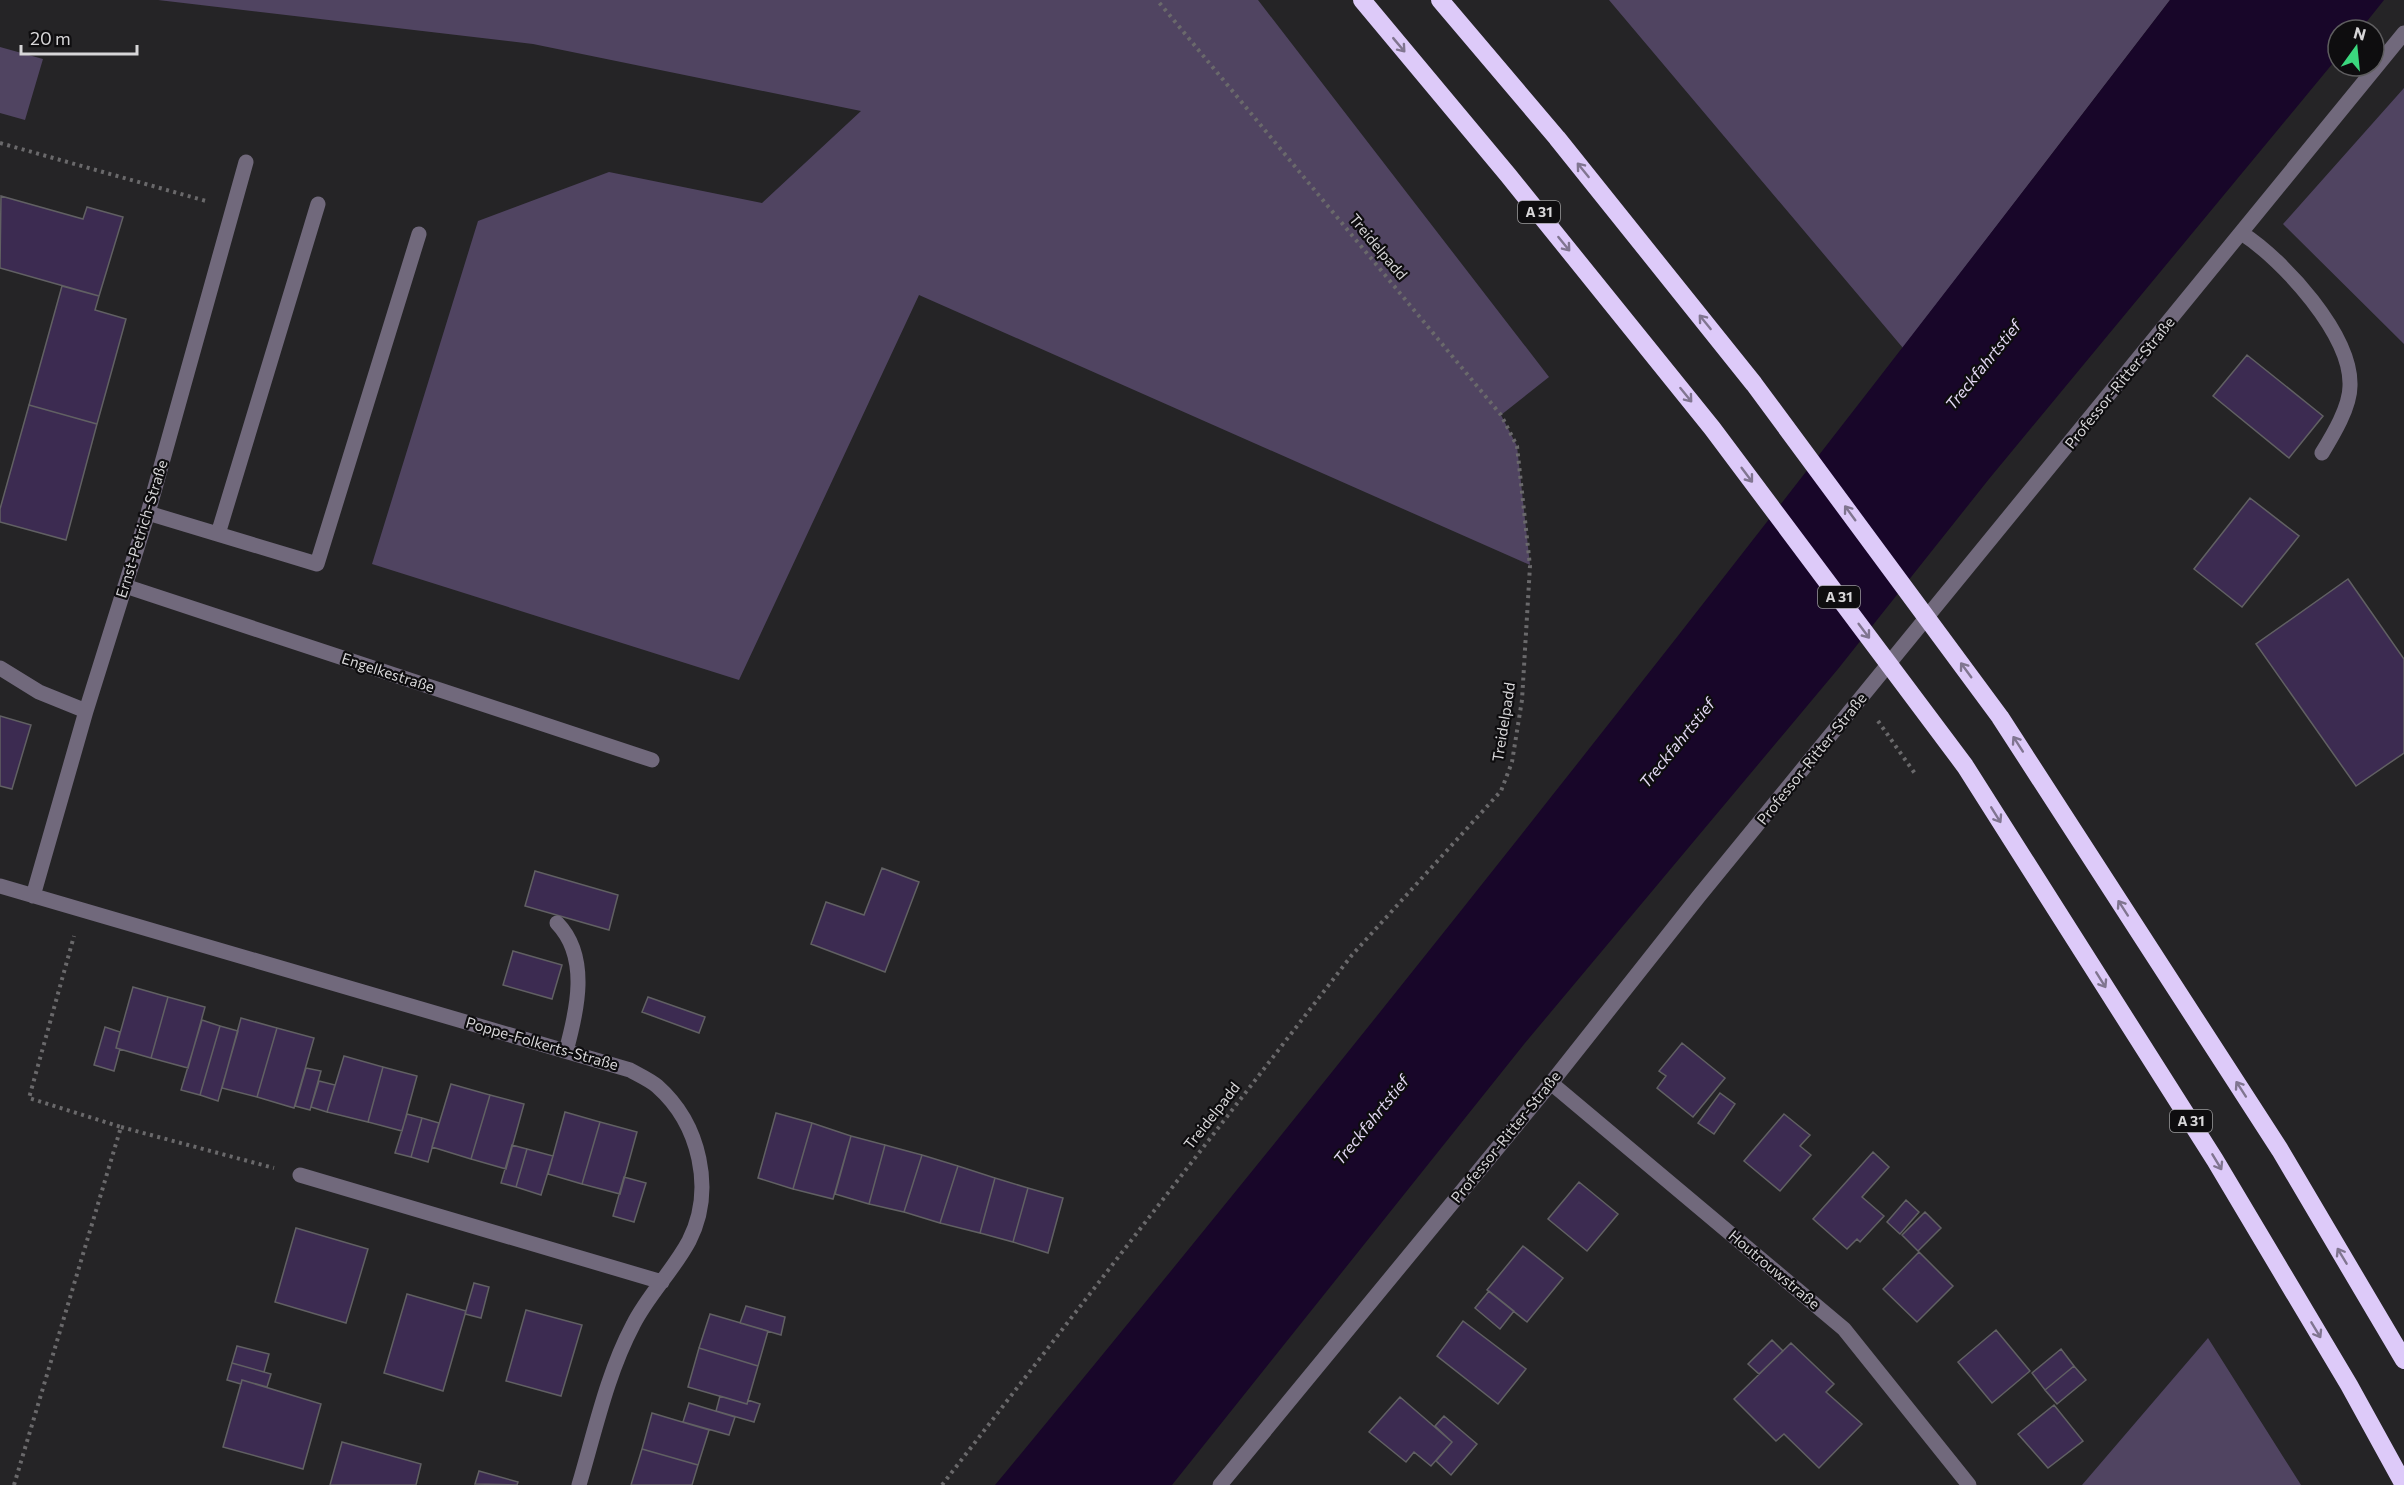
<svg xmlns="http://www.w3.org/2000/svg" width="2404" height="1485" viewBox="0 0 2404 1485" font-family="Commissioner,sans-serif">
<rect width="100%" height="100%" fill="#252426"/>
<!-- green -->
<path fill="#504461" d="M158,0h1100l291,377 -48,38 16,31 13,119 -611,-270 -180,385 -367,-116 106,-343 131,-49 153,31 99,-92 -328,-67z
M1609,0h561l-267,348z
M0,47l43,12 -18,61 -25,-7z
M2404,88v256l-121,-120z
M2208,1338l93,147h-219z"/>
<!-- water -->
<path fill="#180629" d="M2170,0h214l-24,30h-22v27l-349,422 -151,190 -313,374 -353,442h-177c403,-486 791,-984 1175,-1485z"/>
<!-- building -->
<path fill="#3c2b51" stroke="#616063" stroke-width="1.5" d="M1,196l82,23 4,-12 36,10 -24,79 -99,-28z
M62,286l37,10 -4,14 31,9 -29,105 -68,-19z
M2247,355l76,61 -34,42 -76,-62z
M29,405l68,19 -31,116 -66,-18v-13z
M2250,498l49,38 -57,71 -48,-38z
M2348,579l56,80v94l-48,33 -100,-142z
M0,716l31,9 -19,64 -12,-3z
M882,868l37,14 -34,90 -74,-28 15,-42 38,13z
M535,871l83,24 -9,35 -84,-24z
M513,951l49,14 -10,34 -49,-14z
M133,987l35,10 -17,61 -35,-10z
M168,997l37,10 -17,61 -37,-10z
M648,997l57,20 -6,16 -57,-21z
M241,1018l36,10 -20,69 -35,-9z
M202,1020l18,6 -20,69 -19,-5z
M220,1026l18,5 -20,70 -18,-6z
M105,1027l15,5 -4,16 4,1 -6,22 -20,-6z
M277,1028l37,10 -20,70 -37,-11z
M1682,1043l43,35 -32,39 -36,-29 9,-12 -7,-5z
M344,1056l39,11 -15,55 -41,-10z
M383,1067l34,9 -15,55 -34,-9z
M306,1068l15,3 -11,39 -15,-4z
M319,1081l16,4 -8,27 -16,-5z
M451,1084l39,11 -19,64 -39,-12z
M1720,1093l15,11 -21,30 -16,-11z
M490,1095l34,9 -18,65 -35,-10z
M565,1112l35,10 -18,62 -34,-10z
M776,1113l36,10 -19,66 -35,-11z
M407,1114l15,4 -11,39 -16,-4z
M1784,1114l26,21 -10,11 11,9 -31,36 -36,-30z
M422,1118l17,5 -11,39 -17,-5z
M600,1122l37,10 -17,62 -38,-10z
M812,1123l39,13 -18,63 -40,-10z
M851,1136l34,9 -16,59 -34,-10z
M512,1145l15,4 -11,38 -15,-4z
M885,1145l37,10 -18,57 -35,-8z
M527,1149l26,7 -12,39 -25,-8z
M1873,1152l16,15 -27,30 22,19 -24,26 -3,-3 -10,10 -34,-30z
M922,1155l36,11 -18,57 -36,-11z
M958,1166l37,12 -15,55 -40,-10z
M624,1177l22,6 -12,39 -21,-6z
M995,1178l33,10 -15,54 -33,-9z
M1579,1182l39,32 -31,37 -39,-32z
M1028,1188l35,10 -15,55 -35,-11z
M1906,1200l13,12 -19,22 -13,-12z
M1925,1212l16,16 -23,23 -16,-16z
M296,1228l72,21 -22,74 -71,-21z
M1523,1246l40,32 -36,44 -40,-32z
M1919,1252l34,34 -36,36 -34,-33z
M474,1283l15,4 -8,31 -16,-4z
M1489,1291l25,20 -14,18 -25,-21z
M407,1294l59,17 -23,80 -59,-18z
M746,1306l39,11 -4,18 -41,-12z
M526,1310l56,15 -21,71 -55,-15z
M710,1314l58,17 -10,35 -59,-18z
M1463,1321l63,48 -28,35 -61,-48z
M1996,1330l34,41 -38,32 -34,-41z
M1772,1340l11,11 -24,23 -11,-10z
M1791,1343l43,41 -8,8 36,32 -43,44 -35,-34 -8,7 -42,-42z
M237,1346l32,8 -5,18 -32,-9z
M699,1348l59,18 -11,38 -59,-17z
M2061,1349l13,17 -29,24 -13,-17z
M232,1363l39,11 -4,13 -25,-7 -1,4 -14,-4z
M2074,1366l12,14 -29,24 -12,-14z
M242,1380l79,24 -18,65 -80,-22z
M720,1396l27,8 1,-4 12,4 -6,18 -38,-11z
M1400,1397l52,45 -21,24 -17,-14 -8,10 -37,-30z
M689,1403l46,14 -6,18 -46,-13z
M2054,1405l29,36 -35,27 -30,-34z
M652,1413l57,17 -11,35 -56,-16z
M1444,1416l33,28 -26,31 -15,-14 16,-19 -17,-16z
M342,1442l79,22 -5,21h-86z
M642,1449l56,16 -6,20h-61z
M479,1471l39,11 -1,3 -42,-1z"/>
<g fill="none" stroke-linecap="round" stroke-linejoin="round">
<!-- path -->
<path stroke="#6a696b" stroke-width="4" stroke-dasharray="3 4.5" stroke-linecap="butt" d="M0,143l206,58
M1878,721l38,54
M121,1127l153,41
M14,1485l107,-358 -92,-29 45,-162
M942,1485l410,-530 149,-164 11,-29 10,-62 8,-134 -13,-120 -16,-31 -344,-415"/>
<!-- minor -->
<path stroke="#71697c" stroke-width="15" d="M2243,234c40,26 109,101 107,152 0,21 -17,49 -28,67
M148,513l169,51 102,-330
M218,534l100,-330
M125,586l527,174
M0,668l39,24 47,19
M0,886l630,184c9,5 20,10 27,16 43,38 58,104 32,155 -16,30 -41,54 -56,84 -26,49 -38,106 -54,160
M33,896l53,-185 62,-198 98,-351
M557,923c33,34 20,88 9,128
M1551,1083l293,246 125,156
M300,1175l362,107
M1220,1485l331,-402 148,-187 705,-863"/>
<!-- highway -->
<path stroke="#ddcaf9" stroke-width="18" d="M1362,0l146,175 204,253 253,338 250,394 134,225 55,100
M1440,0l117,138 197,246 246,333 280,433 124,210"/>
</g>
<!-- one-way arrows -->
<defs><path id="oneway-shaft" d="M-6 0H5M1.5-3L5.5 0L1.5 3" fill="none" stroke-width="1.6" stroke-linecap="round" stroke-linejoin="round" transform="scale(1.5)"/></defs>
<g stroke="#807590">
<use href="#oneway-shaft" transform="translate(1399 45) rotate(50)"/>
<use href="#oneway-shaft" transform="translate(1583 170) rotate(-129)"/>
<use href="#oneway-shaft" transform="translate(1564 244) rotate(51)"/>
<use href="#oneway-shaft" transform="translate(1705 322) rotate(-129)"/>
<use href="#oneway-shaft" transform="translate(1686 395) rotate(51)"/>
<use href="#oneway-shaft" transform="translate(1747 475) rotate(53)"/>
<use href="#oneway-shaft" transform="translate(1850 513) rotate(-126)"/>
<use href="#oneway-shaft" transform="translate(1864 631) rotate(53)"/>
<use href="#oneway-shaft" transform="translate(1966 670) rotate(-126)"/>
<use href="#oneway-shaft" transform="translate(2018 744) rotate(-123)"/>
<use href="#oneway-shaft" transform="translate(1996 815) rotate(58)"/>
<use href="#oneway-shaft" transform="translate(2123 908) rotate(-123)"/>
<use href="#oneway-shaft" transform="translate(2101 980) rotate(58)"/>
<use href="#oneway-shaft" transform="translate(2241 1089) rotate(-123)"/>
<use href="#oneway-shaft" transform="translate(2217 1162) rotate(59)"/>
<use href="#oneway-shaft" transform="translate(2342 1256) rotate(-121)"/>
<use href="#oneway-shaft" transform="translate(2316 1330) rotate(59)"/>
</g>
<g text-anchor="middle" stroke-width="4.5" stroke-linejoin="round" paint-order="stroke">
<!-- shield labels -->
<g fill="#0e0d0f" stroke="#9b9a9c" stroke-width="1.5">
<rect x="1518" y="201" width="42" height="22" rx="4.5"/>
<rect x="1818" y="586" width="42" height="22" rx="4.5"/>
<rect x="2170" y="1110" width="42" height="22" rx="4.5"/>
</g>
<g font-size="14" font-weight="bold" fill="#d7d6d8">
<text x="1539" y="217">A 31</text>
<text x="1839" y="602">A 31</text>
<text x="2191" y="1126">A 31</text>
</g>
<!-- street labels -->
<g font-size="15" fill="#d7d6d8" stroke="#0e0d0f">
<text transform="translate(1378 247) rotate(50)" y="5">Treidelpadd</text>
<text transform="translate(2120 383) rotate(-51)" y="5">Professor-Ritter-Straße</text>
<text transform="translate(142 529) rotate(-73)" y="5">Ernst-Petrich-Straße</text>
<text transform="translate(388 673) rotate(18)" y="5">Engelkestraße</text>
<text transform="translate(1504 722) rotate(-81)" y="5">Treidelpadd</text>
<text transform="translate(1812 759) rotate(-51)" y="5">Professor-Ritter-Straße</text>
<text transform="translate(542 1044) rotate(16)" y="5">Poppe-Folkerts-Straße</text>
<text transform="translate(1212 1116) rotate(-52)" y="5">Treidelpadd</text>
<text transform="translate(1506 1137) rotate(-51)" y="5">Professor-Ritter-Straße</text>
<text transform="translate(1774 1270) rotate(40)" y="5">Houtrouwstraße</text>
</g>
<!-- water labels -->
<g font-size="16" font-style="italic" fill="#e4d9f5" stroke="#0e0d0f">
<text transform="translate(1983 365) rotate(-51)" y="6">Treckfahrtstief</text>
<text transform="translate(1677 743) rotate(-51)" y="6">Treckfahrtstief</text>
<text transform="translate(1371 1120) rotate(-51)" y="6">Treckfahrtstief</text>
</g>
</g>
<!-- north arrow -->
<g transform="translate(2356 48) rotate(15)"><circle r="28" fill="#0e0d0f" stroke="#5e5d5f" stroke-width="1.5"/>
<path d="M0-4.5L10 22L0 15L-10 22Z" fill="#3bd77e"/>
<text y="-9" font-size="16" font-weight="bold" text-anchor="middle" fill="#d7d6d8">N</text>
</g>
<!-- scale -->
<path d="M21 45v9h116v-9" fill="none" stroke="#d7d6d8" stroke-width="3"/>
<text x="30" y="45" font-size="18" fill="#d7d6d8" stroke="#0e0d0f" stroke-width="4.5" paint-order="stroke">20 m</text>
</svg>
